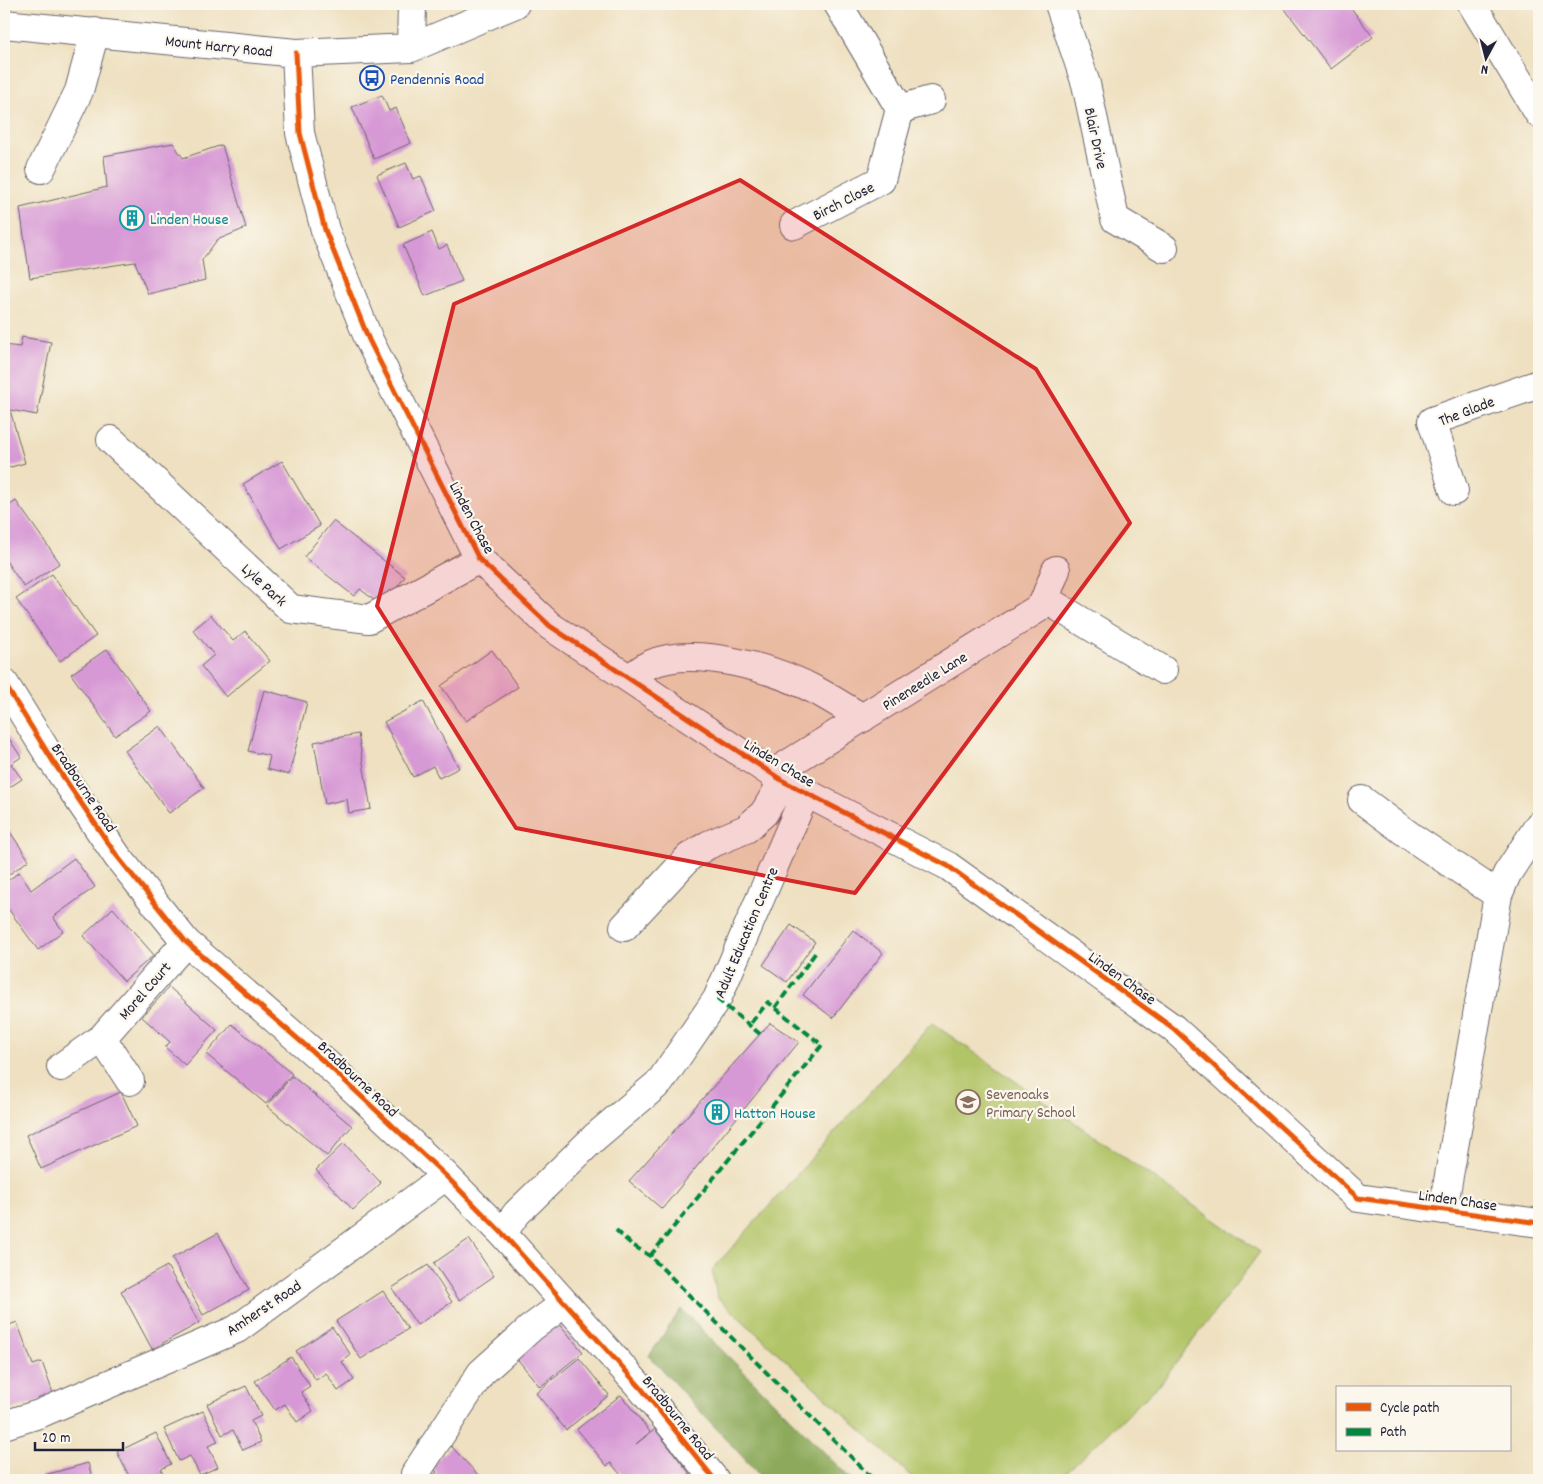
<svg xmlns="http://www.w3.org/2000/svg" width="1543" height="1484" viewBox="0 0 1543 1484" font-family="Dekko,sans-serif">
<rect width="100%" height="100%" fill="#fbf7ec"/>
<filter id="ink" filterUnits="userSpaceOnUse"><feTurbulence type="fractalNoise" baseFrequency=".02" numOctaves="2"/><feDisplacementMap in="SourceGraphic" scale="10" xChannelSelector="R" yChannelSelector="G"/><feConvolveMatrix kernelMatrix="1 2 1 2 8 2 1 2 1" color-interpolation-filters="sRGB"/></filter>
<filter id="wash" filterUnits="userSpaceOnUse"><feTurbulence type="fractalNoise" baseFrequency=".0096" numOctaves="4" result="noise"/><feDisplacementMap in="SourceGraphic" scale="20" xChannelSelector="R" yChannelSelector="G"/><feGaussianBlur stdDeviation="1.12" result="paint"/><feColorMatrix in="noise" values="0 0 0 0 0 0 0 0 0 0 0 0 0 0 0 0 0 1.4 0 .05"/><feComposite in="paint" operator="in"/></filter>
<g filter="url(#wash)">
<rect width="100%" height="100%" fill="#eee0c0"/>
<!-- green -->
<path fill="#b2c467" stroke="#6a7351" d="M932,1023l328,229 -99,131 -103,97h-143l-198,-183 -5,-27z"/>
<!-- forest -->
<path fill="#8daa5c" stroke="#58664c" d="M681,1309l171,171h-88l-115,-124z"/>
<g id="blocks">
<!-- building -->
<path fill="#d799d5" d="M1281,4h67l25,33 -42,32z
M382,95l7,16 7,-3 15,35 -37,16 -22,-52z
M173,143l10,15 39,-13 24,83 -29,12 -15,20 3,20 -57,14 -13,-32 -105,16 -10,-70 87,-21 -3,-31z
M406,163l7,16 8,-3 15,35 -37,16 -22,-52z
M432,232l7,17 8,-4 15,36 -37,15 -22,-51z
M22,337l29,5 -14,73 -27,-5 15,53 -21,6v-58l3,-2h-3v-64l16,2z
M282,461l38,65 -39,23 -38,-65z
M16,501l44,62 -36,24 -20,-29v-49z
M333,521l72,56 -23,29 -22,-17 -6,7 -50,-39z
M52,574l44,62 -36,25 -44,-62z
M211,615l22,26 12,-10 25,30 -44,36 -25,-31 13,-11 -21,-25z
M107,649l44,62 -36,25 -44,-62z
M492,650l26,37 -52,34 -25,-35z
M264,690l43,12 -18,73 -22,-6 3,-13 -22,-5z
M423,701l36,67 -20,10 -6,-12 -20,11 -29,-55z
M160,726l44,62 -35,25 -44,-62z
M4,731l17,26 -10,7 11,15 -18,12z
M358,734l13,75 -22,4 -2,-14 -22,5 -11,-62z
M4,823l25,37 -25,18z
M74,858l21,29 -42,30 10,14 -25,19 -34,-47v-19l15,-12 12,18z
M113,908l41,47 -30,26 -41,-45z
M791,925l24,17 -28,40 -24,-17z
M853,930l30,23 -50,65 -30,-23z
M169,987l48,43 -32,35 -20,-18 5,-5 -28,-25z
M770,1023l29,19 -137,167 -33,-28z
M232,1024l60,50 -26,30 -60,-50z
M292,1076l60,50 -25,30 -60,-50z
M121,1092l16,34 -96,43 -15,-34z
M344,1143l37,40 -28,27 -37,-40z
M218,1233l31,57 -46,25 -31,-57z
M469,1239l25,37 -35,24 -25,-37z
M428,1265l24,37 -35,23 -25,-37z
M167,1266l32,57 -47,26 -31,-58z
M383,1291l25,38 -47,30 -25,-38z
M553,1316l30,36 -43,35 -30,-37z
M17,1322l16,43 9,-3 12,34 -50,16v-85z
M332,1327l19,28 -9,7 12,18 -16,11 -12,-18 -10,7 -20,-29z
M291,1357l19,29 -9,6 12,19 -16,11 -12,-18 -10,6 -20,-29z
M579,1358l30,37 -43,35 -30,-37z
M246,1386l15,30 -10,5 10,21 -18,8 -10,-20 -11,5 -15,-31z
M621,1395l29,37 -14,12 19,-15 35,45 -8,6h-57l-14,-17 -4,3 -30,-37z
M203,1411l15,31 -10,4 10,21 -18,8 -10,-19 -11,5 -15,-32z
M156,1433l15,31 -10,5 5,11h-22l-1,-2 -5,2h-7l-14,-28z
M451,1446l29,31 -4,3h-49l10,-8 -6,-6z
M88,1463l5,17h-51l-1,-4z"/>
</g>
</g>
<g filter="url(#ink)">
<use href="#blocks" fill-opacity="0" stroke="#69646a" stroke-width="1"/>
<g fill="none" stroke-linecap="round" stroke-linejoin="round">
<defs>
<path id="minor" d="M1059,4l27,80 29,135 49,29
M1472,4l67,110
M4,24l292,29 115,-5 104,-44
M411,48l1,-44
M296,53l4,80 25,97 44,110 110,219 71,67 233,155 165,85 225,162 185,170 181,25
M900,109l31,-9
M41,169l38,-78 16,-59
M794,225l87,-45 19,-71 -62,-105
M111,440l180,169 78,10 110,-60
M1454,491l-22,-70 107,-37
M1045,599l118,71
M629,678c7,-4 14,-11 22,-14 44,-19 125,5 166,27 15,8 30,18 46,27
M4,683l50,80 63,93 69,86 142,123 118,111 56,57 139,155 74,92
M772,774l270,-168 14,-36
M1362,800l51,38 85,57
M624,927l65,-70 19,-12 38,-16 18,-16 19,-32
M102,1038l28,43
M61,1067l41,-29 84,-96
M1443,1210l55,-315 9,-21 32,-49
M502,1233l15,-20 78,-76 65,-55 57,-83 89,-207
M4,1425l35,-11 198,-85 209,-153
M415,1474l66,-101 50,-45 34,-25"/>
</defs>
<!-- minor casing -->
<use href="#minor" stroke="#69646a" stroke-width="30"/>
<!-- minor -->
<use href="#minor" stroke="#fff" stroke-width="28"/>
<!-- quiet -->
<path stroke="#00873e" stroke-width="4" stroke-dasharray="8 4" stroke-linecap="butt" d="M717,999l43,35
M775,1008l41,-56
M616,1230l15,14 19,12 224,224
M650,1256l172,-211 -54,-43 -19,23"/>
<defs>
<path id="cycleway" d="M296,53l4,80 25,97 44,110 110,219 71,67 233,155 165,85 225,162 185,170 181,25
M4,683l50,80 63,93 69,86 142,123 118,111 56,57 139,155 74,92"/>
</defs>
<!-- cycleway casing -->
<use href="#cycleway" stroke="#fbf7ec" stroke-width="8"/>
<!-- cycleway -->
<use href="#cycleway" stroke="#e8590c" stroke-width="5"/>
</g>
</g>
<!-- marked area -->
<path fill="#d62828" fill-opacity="0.2" stroke="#d62828" stroke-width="4" stroke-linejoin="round" d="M740,180l296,189 94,154 -275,370 -339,-65 -139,-222 77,-302z"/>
<!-- icons -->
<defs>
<symbol id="bus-ring" viewBox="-11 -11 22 22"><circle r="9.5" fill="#fbf7ec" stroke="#1a4fb4" stroke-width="1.5"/><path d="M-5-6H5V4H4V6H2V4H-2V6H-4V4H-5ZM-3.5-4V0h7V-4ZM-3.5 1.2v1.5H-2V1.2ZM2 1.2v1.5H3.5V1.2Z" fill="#1a4fb4"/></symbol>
<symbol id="building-ring" viewBox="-11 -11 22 22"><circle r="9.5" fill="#fbf7ec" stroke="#0f9aa8" stroke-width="1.5"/><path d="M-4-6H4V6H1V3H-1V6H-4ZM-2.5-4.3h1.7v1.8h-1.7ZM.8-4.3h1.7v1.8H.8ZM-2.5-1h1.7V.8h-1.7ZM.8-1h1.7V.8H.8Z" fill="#0f9aa8"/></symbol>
<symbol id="school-ring" viewBox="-11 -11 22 22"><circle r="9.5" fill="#fbf7ec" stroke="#8d6e63" stroke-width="1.5"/><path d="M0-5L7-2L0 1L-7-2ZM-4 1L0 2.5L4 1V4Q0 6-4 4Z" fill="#8d6e63"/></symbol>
</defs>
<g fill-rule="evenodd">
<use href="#bus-ring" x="358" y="64" width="28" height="28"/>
<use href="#building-ring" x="118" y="204" width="28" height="28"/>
<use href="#school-ring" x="954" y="1088" width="28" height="28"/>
<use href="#building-ring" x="703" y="1098" width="28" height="28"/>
</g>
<g text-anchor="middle" stroke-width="4.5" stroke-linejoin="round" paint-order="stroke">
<!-- street labels -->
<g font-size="16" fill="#22223b" stroke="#fbf7ec">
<text transform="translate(219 45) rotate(6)" y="6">Mount Harry Road</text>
<text transform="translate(1097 138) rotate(78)" y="6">Blair Drive</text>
<text transform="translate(843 200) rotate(-27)" y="6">Birch Close</text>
<text transform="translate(1466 410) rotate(-21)" y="6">The Glade</text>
<text transform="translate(473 517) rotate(62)" y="6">Linden Chase</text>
<text transform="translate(265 584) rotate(43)" y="6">Lyle Park</text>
<text transform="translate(924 680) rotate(-32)" y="6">Pineneedle Lane</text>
<text transform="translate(780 762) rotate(31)" y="6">Linden Chase</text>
<text transform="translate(85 787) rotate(56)" y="6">Bradbourne Road</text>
<text transform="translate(745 932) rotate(-67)" y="6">Adult Education Centre</text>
<text transform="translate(1123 977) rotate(36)" y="6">Linden Chase</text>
<text transform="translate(144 990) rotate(-49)" y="6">Morel Court</text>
<text transform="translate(359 1078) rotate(43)" y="6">Bradbourne Road</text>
<text transform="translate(1458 1199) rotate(8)" y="6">Linden Chase</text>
<text transform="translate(263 1307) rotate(-34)" y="6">Amherst Road</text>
<text transform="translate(679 1417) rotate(51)" y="6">Bradbourne Road</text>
</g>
<!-- transit labels -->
<g font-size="16" fill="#164399" stroke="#fbf7ec" text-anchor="start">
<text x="390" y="84">Pendennis Road</text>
</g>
<!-- culture labels -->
<g font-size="16" fill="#0d838f" stroke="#fbf7ec" text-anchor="start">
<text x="150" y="224">Linden House</text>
<text x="734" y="1118">Hatton House</text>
</g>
<!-- education labels -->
<g font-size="16" fill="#785e54" stroke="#fbf7ec" text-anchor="start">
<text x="986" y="1099">Sevenoaks<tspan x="986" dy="18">Primary School</tspan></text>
</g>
</g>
<!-- margin -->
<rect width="1543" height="1484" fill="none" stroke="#fbf7ec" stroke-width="20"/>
<!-- legend -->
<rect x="1336" y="1386" width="175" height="65" fill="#fbf7ec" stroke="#a4a2a5"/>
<rect x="1346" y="1403" width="25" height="8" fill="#e8590c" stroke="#a4a2a5"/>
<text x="1380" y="1412" font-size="15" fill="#22223b">Cycle path</text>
<rect x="1346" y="1428" width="25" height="8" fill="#00873e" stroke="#a4a2a5"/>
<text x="1380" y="1436" font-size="15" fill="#22223b">Path</text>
<!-- north arrow -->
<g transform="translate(1486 58) rotate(187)" stroke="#fbf7ec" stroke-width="4" paint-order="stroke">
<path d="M0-4L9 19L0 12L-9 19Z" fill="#22223b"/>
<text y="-8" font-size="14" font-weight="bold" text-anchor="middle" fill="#22223b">N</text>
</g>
<!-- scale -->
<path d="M35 1442v8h88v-8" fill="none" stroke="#22223b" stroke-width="2.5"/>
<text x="42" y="1442" font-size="15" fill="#22223b" stroke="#fbf7ec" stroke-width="4" paint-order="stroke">20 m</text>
</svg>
